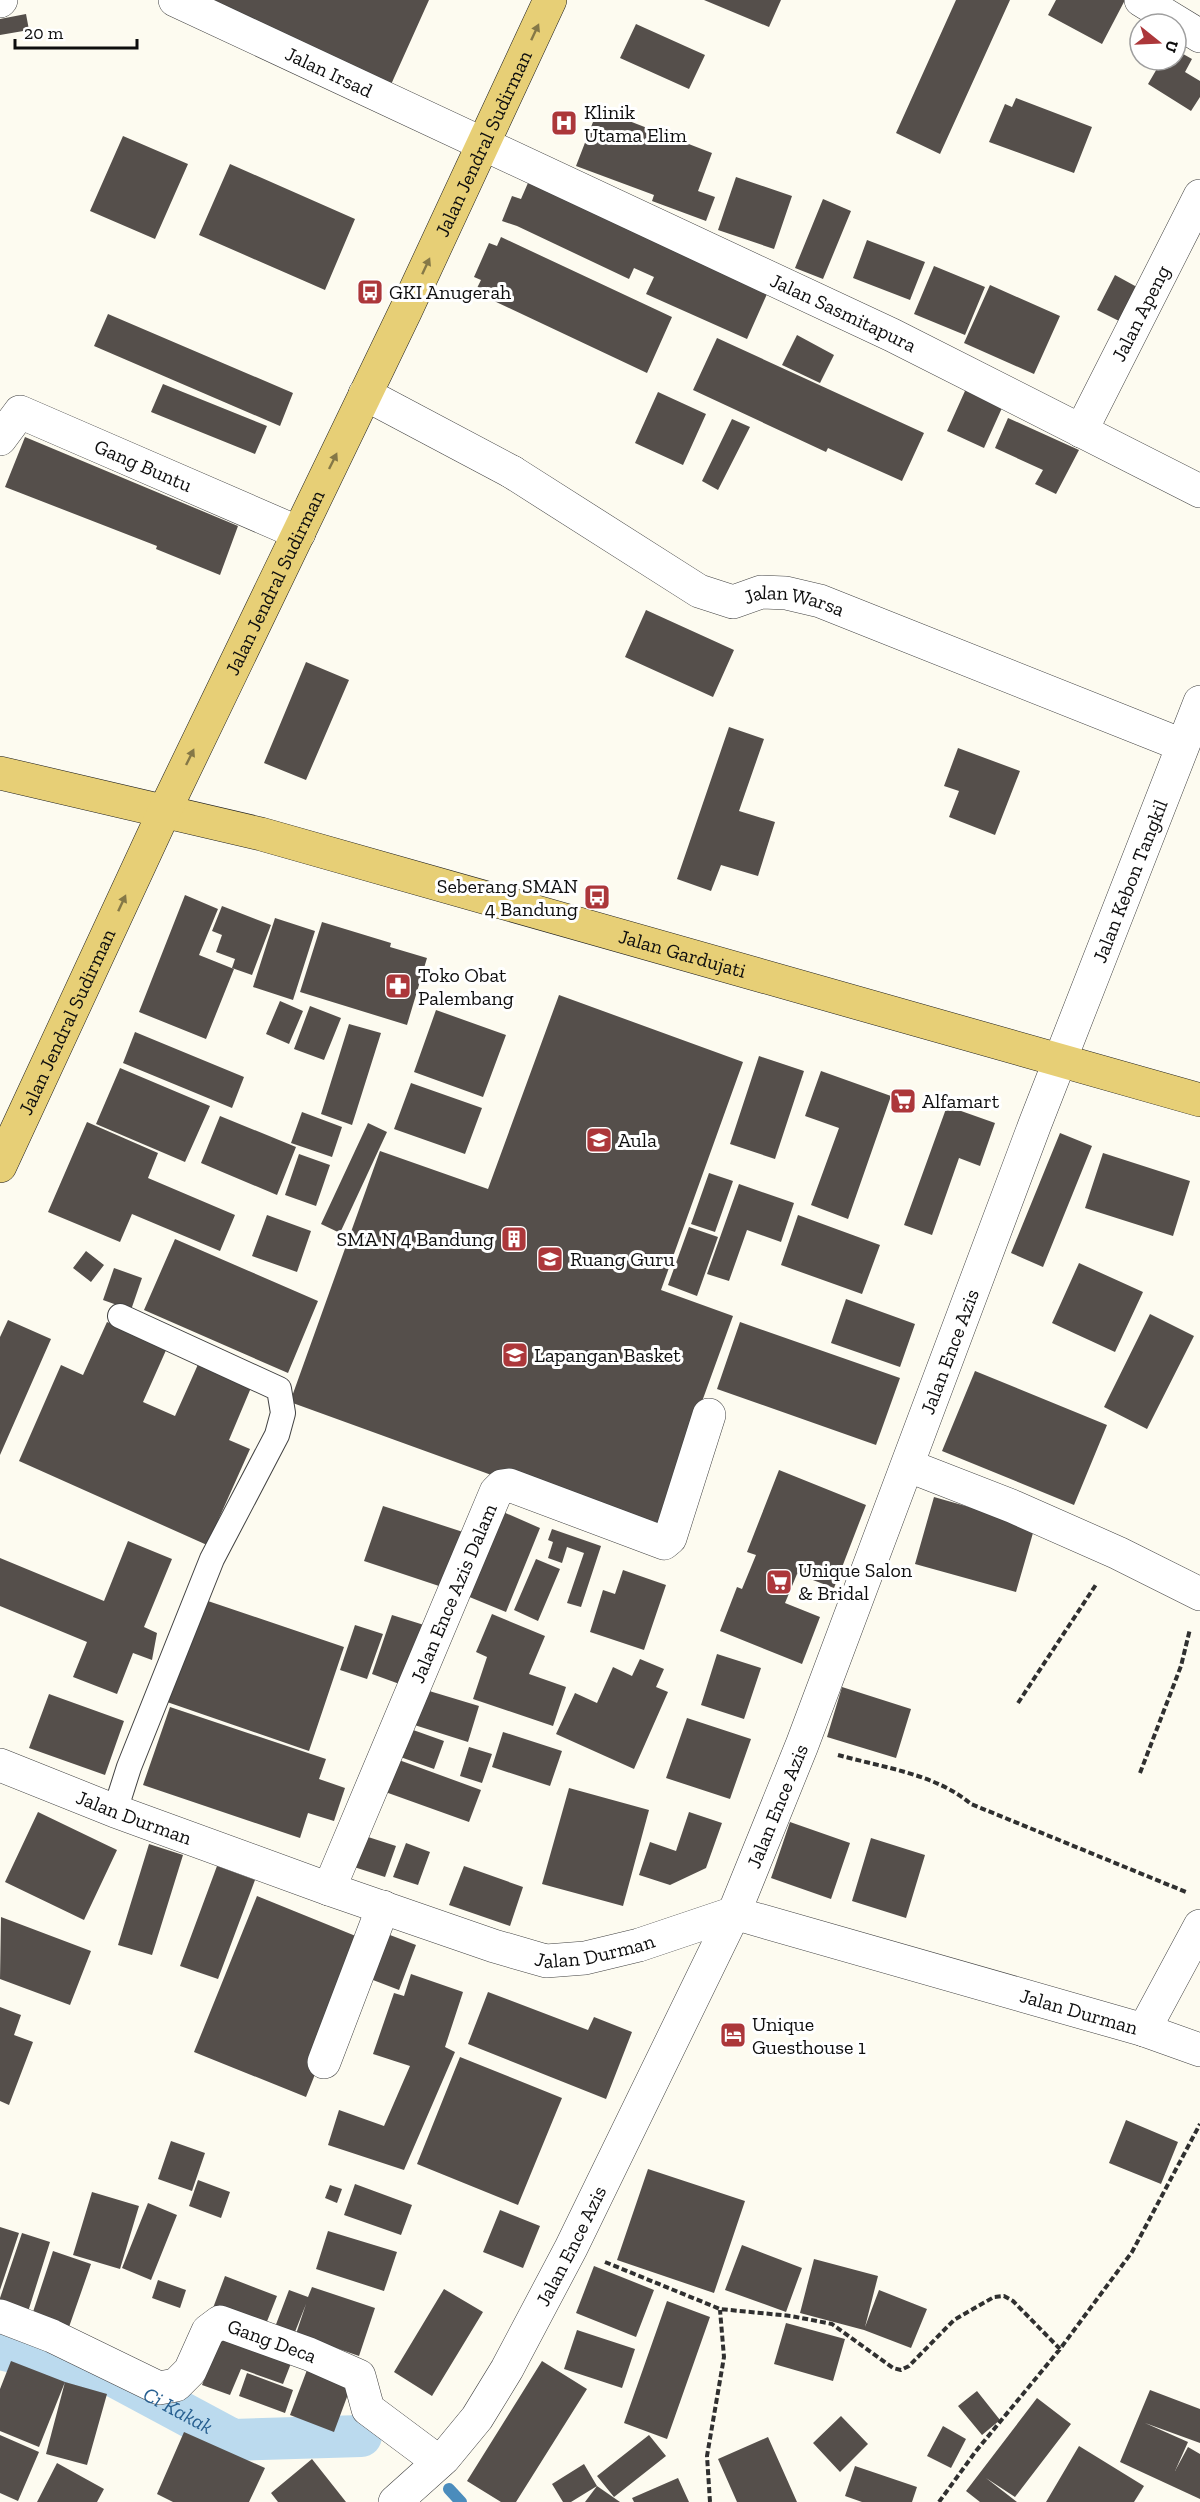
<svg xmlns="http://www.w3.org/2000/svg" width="1200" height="2502" viewBox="0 0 1200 2502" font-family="'Zilla Slab',serif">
<rect width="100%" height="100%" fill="#fdfbf0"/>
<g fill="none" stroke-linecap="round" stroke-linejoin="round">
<!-- stream -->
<path stroke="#4b8cbc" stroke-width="12" d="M449,2489l12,13"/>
<!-- canal -->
<path stroke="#bbdaee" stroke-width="42" id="s1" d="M0,2349l110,25 123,66 128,-4"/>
</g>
<!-- building -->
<path fill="#554f4b" d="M191,0h238l-40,89z
M704,0h77l-12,27z
M956,0h54l-70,154 -44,-21z
M1056,0h69l-23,44 -54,-29z
M26,14l3,16 -29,5v-16z
M636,24l69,31 -16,34 -69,-31z
M1176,50l16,9 -7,13 15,9v16l-9,14 -43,-27 14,-24h14z
M1016,98l76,29 -18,46 -85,-31 16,-38 7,3z
M598,109l114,44 -14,38 17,6 -9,24 -54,-20 2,-6 -78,-29z
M123,136l65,28 -33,75 -65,-28z
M230,164l125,55 -30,71 -126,-55z
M531,176l240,109 -24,54 -101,-45 8,-17 -20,-9 -5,11 -112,-53 -15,-5 10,-25 9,3z
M736,177l56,19 -18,53 -56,-19z
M823,199l28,12 -28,68 -28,-11z
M501,237l171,80 -25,56 -172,-81 6,-12 -7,-3 15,-34 8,3z
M867,240l58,22 -15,38 -57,-22z
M934,266l51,21 -20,48 -51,-21z
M1115,275l31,17 -17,34 -32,-16z
M990,285l70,31 -26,58 -70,-31z
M108,314l185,79 -13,33 -186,-80z
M797,335l37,20 -14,28 -38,-18z
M717,338l207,95 -22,48 -74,-33 -2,4 -133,-62z
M969,382l37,17 -22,49 -37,-17z
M163,384l104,42 -12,28 -104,-42z
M658,392l48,22 -23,51 -48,-22z
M1008,418l71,32 -23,44 -21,-10 8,-14 -48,-22z
M732,419l18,8 -32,63 -16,-9z
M25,437l213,89 -18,49 -64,-26 1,-3 -152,-59z
M646,610l88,40 -21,47 -88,-40z
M306,662l43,18 -43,100 -42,-17z
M729,727l35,12 -25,72 36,11 -17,54 -37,-11 -10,26 -34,-12z
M958,748l62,23 -25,64 -46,-18 10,-26 -15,-5z
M185,895l33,14 -19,46 35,14 -28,70 -67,-27z
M222,906l49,19 -19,50 -20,-7 3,-9 -19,-7 6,-17 -10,-4z
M275,918l40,13 -22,69 -40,-13z
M322,922l69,21 -1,4 37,11 -20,67 -107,-33z
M559,995l184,67 -82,228 72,26 -79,218 -364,-132 90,-251 108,38z
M280,1001l23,10 -14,33 -23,-10z
M310,1006l31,12 -17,42 -30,-11z
M436,1010l70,25 -23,62 -69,-25z
M349,1024l32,9 -29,92 -31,-11z
M135,1032l109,45 -12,31 -109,-45z
M759,1056l45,15 -29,88 -45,-15z
M120,1068l90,38 -25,56 -89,-38z
M821,1071l70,25 -43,123 -37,-14 28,-77 -34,-12z
M411,1083l71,25 -17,46 -71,-25z
M947,1106l48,17 -15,43 -21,-8 -27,77 -28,-10z
M302,1112l40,15 -10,30 -41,-14z
M220,1116l76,31 -19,48 -76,-32z
M87,1122l71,31 -10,25 87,37 -15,36 -88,-37 -12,28 -72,-30z
M368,1123l19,9 -47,101 -19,-9z
M1060,1133l32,13 -49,121 -32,-14z
M1103,1153l87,28 -17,55 -88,-28z
M299,1154l31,11 -14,41 -31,-11z
M709,1173l24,8 -18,51 -24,-8z
M739,1184l55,19 -13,39 -34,-12 -18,51 -22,-7z
M267,1215l44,16 -14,41 -45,-16z
M798,1215l82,30 -18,49 -81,-29z
M689,1227l29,10 -21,59 -29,-11z
M175,1239l143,62 -30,72 -144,-63z
M86,1251l18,14 -13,17 -18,-14z
M1079,1263l64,29 -28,60 -63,-29z
M114,1268l28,10 -11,32 -28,-10z
M846,1299l69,25 -15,43 -69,-24z
M1150,1314l44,22 -47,93 -43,-22z
M8,1320l43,19 -51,116v-118z
M107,1322l60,26 -24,54 32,14 25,-56 53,23 -24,57 21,9 -43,96 -188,-84 42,-96 22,10z
M740,1322l160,56 -24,67 -159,-56z
M975,1371l132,54 -33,80 -132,-54z
M779,1470l87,35 -32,83 -37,-14 -12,29 35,14 -18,47 -82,-33 17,-44 5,2 14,-34 -9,-3z
M934,1497l101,29 -19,66 -101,-28z
M383,1506l80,26 -18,56 -81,-27z
M501,1511l39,17 -34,84 -39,-16z
M552,1529l49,17 -20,61 -14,-4 17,-50 -17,-6 -5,16 -14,-5 5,-16 -5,-2z
M128,1541l44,18 -28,68 13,6 -5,27 -19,-7 -16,41 -44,-17 14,-35 -87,-36v-48l104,43z
M536,1559l24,10 -22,52 -24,-11z
M623,1570l43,15 -22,65 -54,-18 13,-42 12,4z
M202,1599l142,48 -35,104 -142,-49z
M492,1614l53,22 -16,38 37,13 -13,39 -80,-27 14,-42 -11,-5z
M392,1615l32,10 -19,61 -33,-12z
M355,1625l28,9 -16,45 -27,-9z
M717,1654l44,14 -17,51 -43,-14z
M640,1659l24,10 -8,18 12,5 -34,77 -78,-35 19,-41 22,10 16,-36 19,9z
M416,1687l63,19 -11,36 -63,-20z
M842,1687l69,22 -15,49 -69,-21z
M49,1694l75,27 -19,54 -76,-27z
M170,1707l156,52 -7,20 26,9 -11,33 -26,-8 -8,25 -157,-53z
M687,1718l64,21 -21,60 -64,-21z
M402,1726l42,15 -10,28 -42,-15z
M503,1732l59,19 -12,35 -58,-19z
M469,1747l23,7 -10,29 -22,-7z
M388,1756l93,34 -12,32 -92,-33z
M569,1788l80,22 -26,96 -81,-22z
M38,1812l79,38 -33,70 -79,-38z
M689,1812l33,11 -16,45 -36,17 -31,-10 11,-33 26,9z
M790,1822l60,21 -19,56 -60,-21z
M365,1836l31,10 -11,31 -31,-10z
M871,1838l54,17 -19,63 -54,-17z
M406,1843l24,9 -12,33 -25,-8z
M149,1844l34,11 -31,100 -34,-10z
M217,1866l38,14 -37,99 -38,-13z
M464,1866l59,21 -13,39 -61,-21z
M257,1896l111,45 -62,156 -112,-45z
M1,1917l90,34 -21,54 -70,-26z
M377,1930l39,15 -17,45 -39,-15z
M411,1974l52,18 -18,55 10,5 -51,118 -76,-25 11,-35 45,16 26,-60 -37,-12 21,-61 10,3z
M488,1992l100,38 6,-13 38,15 -26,67 -138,-55z
M0,2007l21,8 -7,20 19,7 -24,63 -9,-4z
M460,2057l102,41 -44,107 -101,-41z
M1126,2120l52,22 -17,42 -52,-21z
M171,2141l34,12 -13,38 -34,-12z
M648,2169l97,32 -31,92 -97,-33z
M198,2180l32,12 -9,26 -32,-12z
M355,2184l57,21 -11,30 -57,-20z
M330,2185l12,4 -5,14 -12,-5z
M92,2192l47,14 -19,63 -47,-14z
M148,2203l29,12 -26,65 -29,-12z
M500,2210l40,16 -17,42 -40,-16z
M0,2227l19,6 -19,57z
M328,2231l69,21 -13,39 -68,-22z
M22,2233l28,9 -23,73 -27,-9v-8z
M742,2245l60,23 -16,44 -61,-22z
M53,2251l38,13 -22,63 -37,-12z
M814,2259l64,17 -13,51 14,-37 48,19 -16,39 -47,-18 -64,-17z
M594,2266l60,24 -18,47 -60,-24z
M225,2276l52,20 -11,28 -56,-8z
M158,2280l28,10 -6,18 -28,-10z
M312,2287l63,21 -16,48 -63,-22 10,-30 -15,38 -19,-7 17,-45 19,7z
M444,2289l39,23 -51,84 -38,-24z
M667,2301l43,16 -43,122 -43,-16z
M786,2323l59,16 -12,42 -59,-17z
M224,2328l71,25 -12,31 -42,-15 -11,26 -28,-10z
M577,2330l58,19 -13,39 -58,-19z
M11,2361l54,21 -26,65 -39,-16v-42z
M542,2361l45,28 -71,113h-15l-34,-21z
M310,2362l44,16 -20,54 -44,-17z
M247,2373l46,17 -8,23 -46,-17z
M65,2382l42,12 -20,71 -41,-11z
M1150,2390l50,19v34l-55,-20 43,19 -13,29 13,-24 12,7v45l-80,-37z
M977,2391l23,29 -18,15 -24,-29z
M1037,2398l34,26 -56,73 -29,-19 31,24h-37l-14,-11z
M841,2416l27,28 -28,28 -27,-29z
M943,2426l23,13 -15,29 -24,-12z
M184,2432l81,36 -16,34h-76l-16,-8z
M0,2435l39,17 -21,49 -18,-8z
M649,2435l17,21 -52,41 -17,-21z
M768,2437l29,65h-60l-19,-43z
M1079,2446l65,40 -10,16h-88z
M312,2459l34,43h-68l-7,-9z
M57,2463l47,26 -7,13h-60z
M584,2464l13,22 23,16h-35l12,-16 -26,16h-8l-11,-18z
M855,2466l62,21 -5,15h-50l-17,-6z
M678,2478l11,24h-55l-2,-4z"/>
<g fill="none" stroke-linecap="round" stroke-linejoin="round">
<defs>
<path id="service" d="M115,1811l14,-44 83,-208 65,-124 6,-22 -4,-24 -159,-73"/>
<path id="pedestrian" d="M365,394l147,78"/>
<g id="minor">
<path id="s2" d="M175,0l717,335 308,156"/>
<path d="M1141,0l59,36"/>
<path d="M0,1l1,-1"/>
<path id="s3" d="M1081,431l119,-235"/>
<path id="s4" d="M0,439l20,-27 279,121"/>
<path id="s5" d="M512,472l187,119 34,11 28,-10 25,1 34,8 362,144"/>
<path d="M909,1466l105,41 104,46 82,41"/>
<path id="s6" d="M0,1765l115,46 214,78 165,57 52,15 39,-3 54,-13 95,-32 410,117 56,20"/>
<path id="s7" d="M329,1889l167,-397 6,-6 7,-1 155,58 6,-5 39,-123"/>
<path d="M1144,2030l56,-104"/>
<path d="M324,2062l59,-155"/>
<path id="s8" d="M0,2316l52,20 107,52 17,-3 14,-14 18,-40 12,-9 89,32 50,22 9,33 71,53"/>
<path id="s9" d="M395,2502l49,-44 33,-40 30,-49 64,-121 163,-335 68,-168 233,-621 165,-422"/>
</g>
<g id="primary">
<path id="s10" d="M0,773l261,61 939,266"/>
<path id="s11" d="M0,1166l165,-356 241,-500 144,-310"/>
</g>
</defs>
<!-- service casing -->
<use href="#service" stroke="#414141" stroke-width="26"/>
<!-- pedestrian casing -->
<use href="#pedestrian" stroke="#414141" stroke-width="34"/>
<!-- minor casing -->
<use href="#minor" stroke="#414141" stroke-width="34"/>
<!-- primary casing -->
<use href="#primary" stroke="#1f1f1f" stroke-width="34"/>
<!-- path -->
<path stroke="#303030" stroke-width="4" stroke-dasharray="6 3" stroke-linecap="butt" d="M1018,1703l79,-120
M838,1755c43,12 98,19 133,49l215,88
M1140,1773l41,-107 9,-37
M605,2262l115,47 71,7 41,8 61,44 8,2 8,-4 45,-46 40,-23 10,-1 9,5 47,48
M710,2502l-3,-46 17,-99 -4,-47
M939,2502l37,-51 84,-102 72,-97 68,-128"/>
<!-- service -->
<use href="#service" stroke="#fff" stroke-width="24"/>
<!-- pedestrian -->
<use href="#pedestrian" stroke="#fff" stroke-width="33"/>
<!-- minor -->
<use href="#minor" stroke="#fff" stroke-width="33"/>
<!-- primary -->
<use href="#primary" stroke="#e7cf76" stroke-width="33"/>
</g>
<!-- one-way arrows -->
<defs><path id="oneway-solid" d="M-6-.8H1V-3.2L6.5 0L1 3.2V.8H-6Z" transform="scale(1.5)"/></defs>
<g fill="#857847">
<use href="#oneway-solid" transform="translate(535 32) rotate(-65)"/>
<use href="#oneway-solid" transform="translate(426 266) rotate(-65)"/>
<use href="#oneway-solid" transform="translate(333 461) rotate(-64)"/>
<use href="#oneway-solid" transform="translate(190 757) rotate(-64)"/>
<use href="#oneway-solid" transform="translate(122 903) rotate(-65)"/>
</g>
<!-- icons -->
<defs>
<symbol id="hospital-square" viewBox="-11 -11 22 22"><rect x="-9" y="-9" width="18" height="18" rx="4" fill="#ac373a" stroke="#fff"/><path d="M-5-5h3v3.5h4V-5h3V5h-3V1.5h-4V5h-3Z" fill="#fff"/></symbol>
<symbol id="bus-square" viewBox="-11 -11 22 22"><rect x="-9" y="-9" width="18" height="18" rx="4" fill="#ac373a" stroke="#fff"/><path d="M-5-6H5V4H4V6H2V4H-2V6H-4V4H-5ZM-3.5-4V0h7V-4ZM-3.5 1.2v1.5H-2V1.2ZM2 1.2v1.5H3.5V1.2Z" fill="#fff"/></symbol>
<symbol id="pharmacy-square" viewBox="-11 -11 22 22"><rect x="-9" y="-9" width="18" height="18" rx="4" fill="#ac373a" stroke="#fff"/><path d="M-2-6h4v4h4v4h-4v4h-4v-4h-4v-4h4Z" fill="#fff"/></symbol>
<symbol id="supermarket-square" viewBox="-11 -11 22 22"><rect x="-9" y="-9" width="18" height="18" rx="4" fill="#ac373a" stroke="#fff"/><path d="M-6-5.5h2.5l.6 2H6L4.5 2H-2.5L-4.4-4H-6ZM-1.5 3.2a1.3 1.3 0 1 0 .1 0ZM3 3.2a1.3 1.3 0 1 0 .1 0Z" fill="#fff"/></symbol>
<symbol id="school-square" viewBox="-11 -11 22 22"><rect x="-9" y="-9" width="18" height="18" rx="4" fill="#ac373a" stroke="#fff"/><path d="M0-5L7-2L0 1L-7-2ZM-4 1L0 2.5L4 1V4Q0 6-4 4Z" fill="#fff"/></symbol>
<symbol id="building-square" viewBox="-11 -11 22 22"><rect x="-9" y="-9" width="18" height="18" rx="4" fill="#ac373a" stroke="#fff"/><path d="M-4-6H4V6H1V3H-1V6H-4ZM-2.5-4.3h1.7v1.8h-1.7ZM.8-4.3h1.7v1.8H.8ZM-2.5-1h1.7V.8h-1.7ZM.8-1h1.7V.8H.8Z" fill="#fff"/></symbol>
<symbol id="hotel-square" viewBox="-11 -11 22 22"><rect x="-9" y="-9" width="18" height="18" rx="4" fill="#ac373a" stroke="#fff"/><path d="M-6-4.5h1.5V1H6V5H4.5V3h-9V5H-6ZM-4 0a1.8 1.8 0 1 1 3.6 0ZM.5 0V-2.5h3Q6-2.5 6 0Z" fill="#fff"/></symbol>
</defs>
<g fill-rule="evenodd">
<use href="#hospital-square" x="549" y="108" width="30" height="30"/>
<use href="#bus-square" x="355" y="277" width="30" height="30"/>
<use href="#bus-square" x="582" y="882" width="30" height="30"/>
<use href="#pharmacy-square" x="383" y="971" width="30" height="30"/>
<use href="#supermarket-square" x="888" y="1086" width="30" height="30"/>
<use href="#school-square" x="584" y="1125" width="30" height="30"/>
<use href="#building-square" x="499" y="1224" width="30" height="30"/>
<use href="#school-square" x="535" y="1244" width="30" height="30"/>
<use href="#school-square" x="500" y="1340" width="30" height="30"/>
<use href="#supermarket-square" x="764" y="1567" width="30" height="30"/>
<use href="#hotel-square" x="718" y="2020" width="30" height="30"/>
</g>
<g text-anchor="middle" stroke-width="6" stroke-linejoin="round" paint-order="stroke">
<!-- street labels -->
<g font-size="20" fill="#0e0e0e" stroke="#fff">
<text dy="7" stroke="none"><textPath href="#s2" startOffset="170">Jalan Irsad</textPath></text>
<text dy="7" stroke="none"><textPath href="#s11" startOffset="1131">Jalan Jendral Sudirman</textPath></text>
<text dy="7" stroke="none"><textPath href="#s2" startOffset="738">Jalan Sasmitapura</textPath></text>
<text dy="7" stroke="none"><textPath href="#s3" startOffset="132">Jalan Apeng</textPath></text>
<text dy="7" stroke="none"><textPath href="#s4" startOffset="168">Gang Buntu</textPath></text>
<text dy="7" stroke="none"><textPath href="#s11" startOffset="645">Jalan Jendral Sudirman</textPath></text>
<text dy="7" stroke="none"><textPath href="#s5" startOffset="321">Jalan Warsa</textPath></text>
<text dy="7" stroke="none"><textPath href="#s9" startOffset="1790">Jalan Kebon Tangkil</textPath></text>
<text dy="7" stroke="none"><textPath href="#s10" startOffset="706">Jalan Gardujati</textPath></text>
<text dy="7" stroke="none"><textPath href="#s11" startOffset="159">Jalan Jendral Sudirman</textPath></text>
<text dy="7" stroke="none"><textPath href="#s9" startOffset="1286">Jalan Ence Azis</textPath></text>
<text dy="7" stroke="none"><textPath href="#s7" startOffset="321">Jalan Ence Azis Dalam</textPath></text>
<text dy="7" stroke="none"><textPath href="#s9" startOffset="800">Jalan Ence Azis</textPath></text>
<text dy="7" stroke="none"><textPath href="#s6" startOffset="144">Jalan Durman</textPath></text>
<text dy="7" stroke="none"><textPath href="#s6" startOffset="630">Jalan Durman</textPath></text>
<text dy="7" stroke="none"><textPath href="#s6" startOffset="1134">Jalan Durman</textPath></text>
<text dy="7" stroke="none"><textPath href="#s9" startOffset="314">Jalan Ence Azis</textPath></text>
<text dy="7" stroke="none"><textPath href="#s8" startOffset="326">Gang Deca</textPath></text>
</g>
<!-- poi labels -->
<g font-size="20" fill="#0e0e0e" stroke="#fff" text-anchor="start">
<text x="584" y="119">Klinik<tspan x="584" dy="23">Utama Elim</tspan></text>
<text x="389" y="299">GKI Anugerah</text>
<text x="578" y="893" text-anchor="end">Seberang SMAN<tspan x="578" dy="23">4 Bandung</tspan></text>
<text x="418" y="982">Toko Obat<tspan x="418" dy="23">Palembang</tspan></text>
<text x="922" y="1108">Alfamart</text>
<text x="618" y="1147">Aula</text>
<text x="494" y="1246" text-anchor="end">SMA N 4 Bandung</text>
<text x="570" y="1266">Ruang Guru</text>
<text x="534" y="1362">Lapangan Basket</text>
<text x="798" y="1577">Unique Salon<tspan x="798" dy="23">&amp; Bridal</tspan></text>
<text x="752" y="2031">Unique<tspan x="752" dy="23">Guesthouse 1</tspan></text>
</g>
<!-- water labels -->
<g font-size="21" font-style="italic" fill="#275f90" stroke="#fff">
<text dy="7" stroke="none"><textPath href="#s1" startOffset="190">Ci Kakak</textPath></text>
</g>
</g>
<!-- north arrow -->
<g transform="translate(1158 42) rotate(108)"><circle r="28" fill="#ffffff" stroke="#9f9f9f" stroke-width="1.5"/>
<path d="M0-4.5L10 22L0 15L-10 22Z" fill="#ac373a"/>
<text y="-9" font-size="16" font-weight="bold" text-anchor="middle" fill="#0e0e0e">U</text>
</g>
<!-- scale -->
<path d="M15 39v9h122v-9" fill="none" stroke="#0e0e0e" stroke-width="3"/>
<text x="24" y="39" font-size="18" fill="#0e0e0e" stroke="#ffffff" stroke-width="4.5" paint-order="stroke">20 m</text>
</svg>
